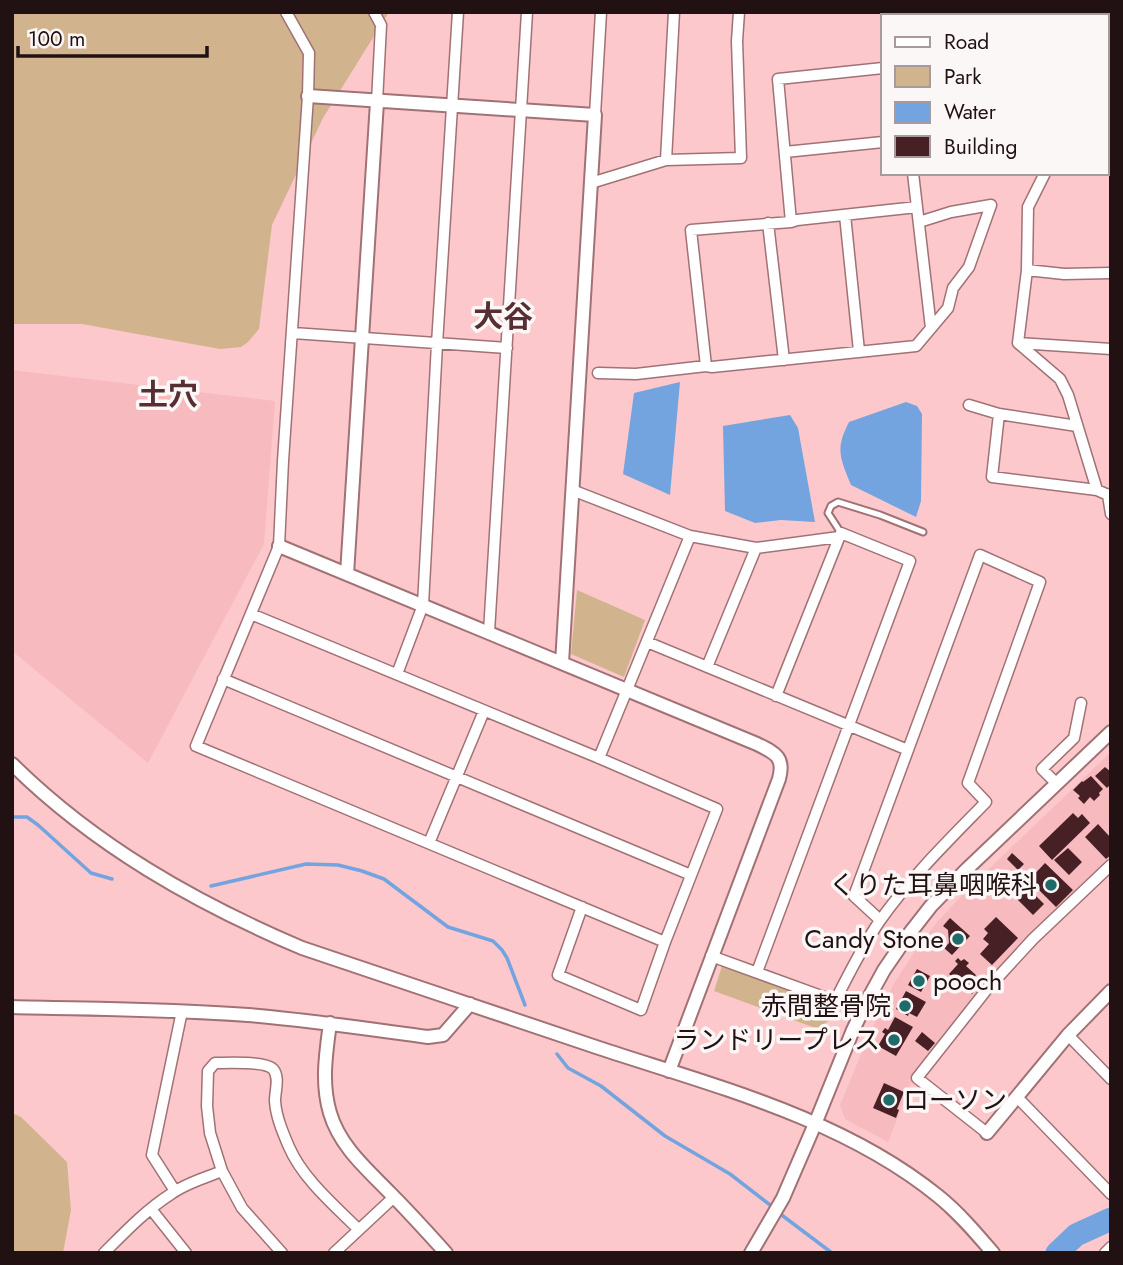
<svg xmlns="http://www.w3.org/2000/svg" width="1123" height="1265" viewBox="0 0 1123 1265" font-family="Jost,'Noto Sans JP',sans-serif">
<rect width="100%" height="100%" fill="#fcc8cb"/>
<!-- built -->
<path fill="#f7bbbf" d="M12,370l263,31 -11,143 -116,219 -136,-112z
M1111,752v106l-76,73 -48,50 -78,97 3,3 -24,61 -43,-23 -5,-14 29,-70 24,-50 22,-34 22,-29 33,-35z"/>
<!-- green -->
<path fill="#d1b48e" d="M12,12h377l-66,106 -51,107 -13,104 -11,13 -7,5 -21,2 -138,-25h-70z
M577,590l68,30 -21,57 -53,-23z
M722,966l116,41 -1,7 -19,15 -104,-38z
M12,1113l9,4 46,45 4,48 -8,43h-51z"/>
<!-- water -->
<path fill="#74a4df" d="M680,382l-10,113 -47,-21 11,-81z
M906,402l11,4 5,8 -1,87 -5,16 -65,-32c-11,-27 -16,-36 -2,-63z
M790,415l8,13 17,94 -34,-2 -26,3 -30,-12 -2,-85z"/>
<g fill="none" stroke-linecap="round" stroke-linejoin="round">
<!-- stream -->
<path stroke="#74a4df" stroke-width="3.5" d="M12,817h15l11,8 53,48 21,6
M211,886l95,-22 32,1 24,6 22,8 64,48 45,14 9,9 5,8 18,47
M557,1054l11,14 33,18 64,50 65,38 44,34
M779,1213l53,40"/>
<!-- river -->
<path stroke="#74a4df" stroke-width="23" d="M1057,1253l19,-18 35,-16"/>
</g>
<!-- building -->
<path fill="#472025" d="M1105,767l6,5v12l-4,4 -12,-12z
M1091,776l12,13 -4,4 1,2 -6,6 -4,-4 -6,7 -6,-6 2,-2 -7,-6 9,-9 1,1z
M1073,813l5,5 4,-4 8,9 -38,37 -13,-14z
M1098,824l13,14v17l-5,4 -21,-22z
M1068,848l14,14 -13,13 -15,-15z
M1012,853l12,11 -6,6 -11,-11z
M1045,863l28,27 -17,17 -27,-27z
M1010,875l3,4 3,-3 28,28 -11,11 -28,-28 4,-4 -3,-4z
M996,917l22,21 -26,27 -12,-11 9,-10 -6,-5 5,-6 -4,-4z
M950,918l20,18 -18,19 -8,-7 5,-5 -1,-13 -5,-4z
M958,958l3,3 3,-2 5,4 -3,3 10,9 -3,4 7,6 -8,9 -23,-20 9,-10 -3,-3z
M917,969l13,7 -9,16 -13,-7z
M906,991l20,11 -9,15 -8,-4 -1,3 -12,-7z
M895,1017l18,10 -17,29 -18,-10 7,-12 -3,-2 3,-4 3,2z
M922,1032l13,11 -7,8 -13,-10z
M884,1083l20,9 -7,17 2,1 -3,8 -23,-10z"/>
<g fill="none" stroke-linecap="round" stroke-linejoin="round">
<defs>
<path id="service" d="M841,533l-13,-20 3,-7 7,-4 42,13 43,17"/>
<path id="minor" d="M286,12l23,41 -1,43 -25,365 -4,85 -83,200 469,196
M374,12l7,13 -4,77
M1025,12l2,4
M920,16l2,-4
M1107,101l4,-1
M595,115l6,-103
M1107,151l4,2
M785,152l98,-10
M666,160l8,-148
M913,173l18,155
M1045,173l-17,34 -1,63 -9,73 42,36 8,16 29,95 11,5 3,-1
M591,183l75,-23 75,-2 -4,-117 2,-29
M917,207l-120,13 -6,2 -100,8 15,136 6,1 204,-21 32,-38 5,-20 16,-21 22,-62 -40,7 -32,10
M845,215l14,136
M791,222l-13,-143 105,-11
M768,223l16,137
M1027,270l37,4 47,-1
M293,333l214,15
M1018,343l93,6
M598,373l38,1 70,-8
M969,405l30,9 78,12
M999,414l-7,63 105,13
M572,490l118,46 66,12 -49,119
M1108,495l3,19
M756,548l83,-11
M251,614l348,144 118,51 -52,133 -24,68 -83,-35 24,-68
M489,632l38,-620
M647,642l261,108
M397,674l26,-69 14,-261 21,-332
M223,679l468,196
M599,758l91,-222
M1056,783l-14,-14 32,-31 7,-35
M429,843l55,-132
M711,956l124,45c14,-27 27,-54 44,-79 31,-44 70,-82 107,-120l-18,-19 72,-201 -60,-27 -126,341 26,24
M757,972l153,-411 -69,-28 -65,163
M1068,1035l43,44
M1017,1097l94,97
M987,1133l-70,-55 71,-90 45,-49 78,-74
M175,1191l-23,-36 30,-144
M151,1209l35,44
M104,1253c21,-21 42,-43 67,-59 15,-11 34,-16 51,-23
M282,1253l-40,-45 -20,-37 -12,-38 -3,-27 1,-35 7,-8c13,0 50,-2 58,6 7,8 2,22 2,32 1,16 8,32 14,46 14,32 45,58 69,82
M334,1253l60,-56
M1105,1253l6,-6"/>
<path id="tertiary" d="M308,96l287,19 -33,548
M279,546l478,198c18,9 28,13 22,35l-110,292
M347,574l30,-472
M12,764c83,82 184,139 290,184 99,33 198,67 297,100 115,38 243,70 339,148 20,16 38,37 55,57
M12,1007c79,2 157,2 236,8 60,5 120,14 180,22l15,-2 27,-31
M330,1023c-4,30 -9,60 0,90 10,34 38,57 61,81 19,19 37,39 55,59
M987,1133l81,-98 43,-44
M751,1253l32,-55 32,-74 38,-94 14,-29 17,-31 22,-32 25,-32 36,-37 144,-137"/>
</defs>
<!-- service casing -->
<use href="#service" stroke="#a07275" stroke-width="9"/>
<!-- minor casing -->
<use href="#minor" stroke="#a07275" stroke-width="13"/>
<!-- tertiary casing -->
<use href="#tertiary" stroke="#a07275" stroke-width="16"/>
<!-- service -->
<use href="#service" stroke="#fff" stroke-width="5"/>
<!-- minor -->
<use href="#minor" stroke="#fff" stroke-width="10"/>
<!-- tertiary -->
<use href="#tertiary" stroke="#fff" stroke-width="12"/>
</g>
<!-- markers -->
<g fill="#1e6b6a" stroke="#fcf7f7" stroke-width="2.5">
<circle cx="1051" cy="885" r="7"/>
<circle cx="958" cy="939" r="7"/>
<circle cx="919" cy="981" r="7"/>
<circle cx="905" cy="1006" r="7"/>
<circle cx="894" cy="1040" r="7"/>
<circle cx="889" cy="1100" r="7"/>
</g>
<g text-anchor="middle" stroke-width="7" stroke-linejoin="round" paint-order="stroke">
<!-- poi labels -->
<g font-size="26" fill="#221112" stroke="#fcf7f7" text-anchor="end">
<text x="1037" y="894">くりた耳鼻咽喉科</text>
<text x="944" y="948">Candy Stone</text>
<text x="933" y="990" text-anchor="start">pooch</text>
<text x="891" y="1015">赤間整骨院</text>
<text x="880" y="1049">ランドリープレス</text>
<text x="903" y="1109" text-anchor="start">ローソン</text>
</g>
<!-- quarter labels -->
<g font-size="30" font-weight="bold" fill="#572f33" stroke="#fcf7f7">
<text x="503" y="327">大谷</text>
<text x="168" y="405">土穴</text>
</g>
</g>
<!-- border -->
<rect width="1123" height="1265" fill="none" stroke="#221112" stroke-width="28"/>
<!-- legend -->
<rect x="881" y="14" width="228" height="161" fill="#fcf7f7" stroke="#a59b9b" stroke-width="2"/>
<rect x="895" y="37" width="35" height="10" fill="#ffffff" stroke="#a59b9b" stroke-width="2"/>
<text x="944" y="49" font-size="21" fill="#221112">Road</text>
<rect x="895" y="66" width="35" height="21" fill="#d1b48e" stroke="#a59b9b" stroke-width="2"/>
<text x="944" y="84" font-size="21" fill="#221112">Park</text>
<rect x="895" y="102" width="35" height="21" fill="#74a4df" stroke="#a59b9b" stroke-width="2"/>
<text x="944" y="119" font-size="21" fill="#221112">Water</text>
<rect x="895" y="136" width="35" height="21" fill="#472025" stroke="#a59b9b" stroke-width="2"/>
<text x="944" y="154" font-size="21" fill="#221112">Building</text>
<!-- scale -->
<path d="M18 46v10h189v-10" fill="none" stroke="#221112" stroke-width="3.5"/>
<text x="28" y="46" font-size="21" fill="#221112" stroke="#fcf7f7" stroke-width="5" paint-order="stroke">100 m</text>
</svg>
